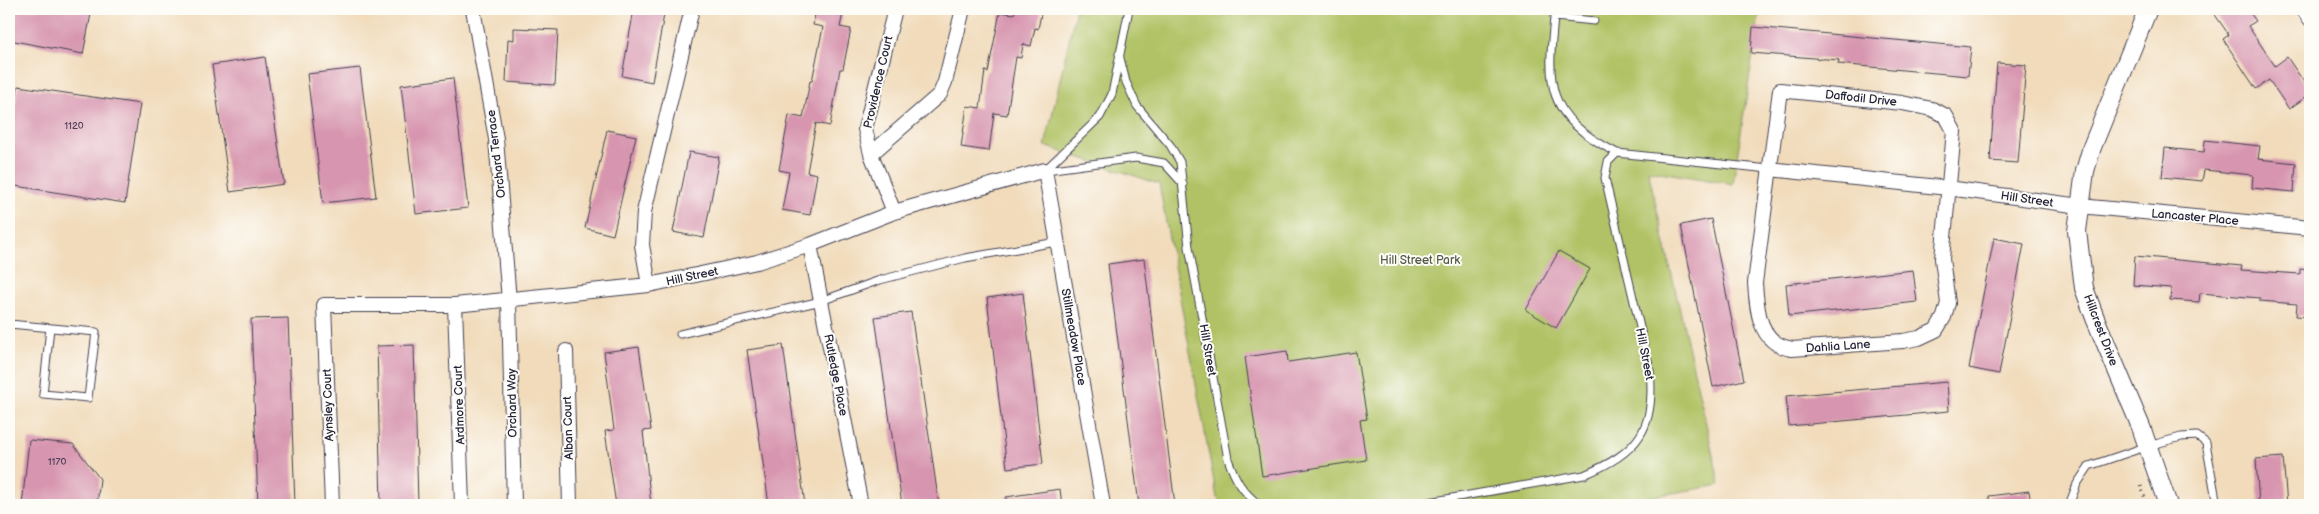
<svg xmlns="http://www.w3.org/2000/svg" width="2319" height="514" viewBox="0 0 2319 514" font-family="'Balsamiq Sans',sans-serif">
<rect width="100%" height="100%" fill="#fdfcf7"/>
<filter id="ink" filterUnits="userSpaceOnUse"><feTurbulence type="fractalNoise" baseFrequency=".02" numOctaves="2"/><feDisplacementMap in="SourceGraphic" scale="10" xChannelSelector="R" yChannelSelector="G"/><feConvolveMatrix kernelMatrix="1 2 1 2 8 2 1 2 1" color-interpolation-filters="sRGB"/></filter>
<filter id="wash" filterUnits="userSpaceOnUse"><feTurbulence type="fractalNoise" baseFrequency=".0096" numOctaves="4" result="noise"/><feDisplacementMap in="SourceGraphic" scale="20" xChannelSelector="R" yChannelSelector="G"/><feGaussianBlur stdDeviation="1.12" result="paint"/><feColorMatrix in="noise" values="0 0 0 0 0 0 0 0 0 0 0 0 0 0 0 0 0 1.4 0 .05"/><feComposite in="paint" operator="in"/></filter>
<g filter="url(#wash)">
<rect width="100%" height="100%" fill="#f1dbbb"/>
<!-- green -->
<path fill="#b0c265" stroke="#697250" d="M1076,9h684l-27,175 -85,-14 72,315 -119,20h-377l-7,-7 -58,-314 -114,-38z"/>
<g id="blocks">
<!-- building -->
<path fill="#d795af" d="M9,9h83l-9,45 -74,-14z
M634,9h31l-13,73 -30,-6z
M816,9h28l-4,18 11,2 -8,40h-3l-10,57 -14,-3 -9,49 10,2 -7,41 -28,-5 7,-38 -10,-2 10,-55 14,3 7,-37h2l11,-54 -10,-2z
M1016,9h26l-4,20 -3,-1 -4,18 -8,-2 -2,14 -5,-1 -9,58 -13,-2 -5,38 -28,-4 6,-41 13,2 5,-37 3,1 12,-60 14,2z
M2211,9h36l9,12 -8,5 27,40 12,-9 23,34v3l-21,15 -20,-29 -13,9 -33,-50 6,-4z
M1753,27l218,20 -3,29 -130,-12 1,-4 -88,-7z
M514,28l44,2 -3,55 -49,-3 2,-43 6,1z
M265,57l19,127 -54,8 -18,-127z
M1997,63l29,2 -8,98 -28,-2z
M360,68l16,129 -53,6 -16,-129z
M453,78l15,130 -52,6 -15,-129z
M18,86l122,18 -15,99 -116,-18v-38z
M607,130l29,6 -23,99 -28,-7z
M2205,140l55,6 -2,13 38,4 -2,29 -42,-4 1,-13 -49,-5 -2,11 -40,-4 3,-29 39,4z
M689,152l30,5 -15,81 -31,-6z
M1711,219l33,161 -31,7 -32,-162z
M1994,238l30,6 -25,130 -30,-6z
M1559,251l31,18 -34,59 -30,-18z
M2135,256l107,10 -1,4 59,4v-5l10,1v47l-14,-1 1,-12 -37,-3v-3l-60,-5 -1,9 -29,-2 1,-12 -38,-3z
M1144,259l31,246h-36l-31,-241z
M1913,270l4,32 -128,14 -3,-32z
M1023,293l20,171 -36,4 -20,-170z
M911,312l28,193h-37l-27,-188z
M288,318l7,187h-37l-7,-186z
M414,345l4,160h-37l-4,-159z
M783,345l22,160h-36l-22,-155z
M639,347l12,83 -8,1 8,74h-35l-11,-74 9,-1 -10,-78z
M1287,351l1,11 68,-10 11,67 -7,1 6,40 -104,16 -17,-119z
M1947,382l2,29 -160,15 -3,-30z
M29,440l44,4 27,35 -3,26h-75z
M2283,457l4,48h-28l-3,-46z
M1060,489l2,16h-55l-1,-8z
M2029,491l2,14h-41l-1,-9z"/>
</g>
</g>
<g filter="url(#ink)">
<use href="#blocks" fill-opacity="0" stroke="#413e4e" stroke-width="1"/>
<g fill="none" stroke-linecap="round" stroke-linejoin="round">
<defs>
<path id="service" d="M1555,9c-8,75 -12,106 62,144l152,16
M1555,17l39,4
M1119,54l7,28 11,24 33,39 10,17 9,85 39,212c7,20 14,33 32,46
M1045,170l55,-53 12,-23 17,-85
M1046,170l90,-12 28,5 19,21
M9,324l87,8 -8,66 -45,-4 7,-66
M680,334l141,-33 59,-21 85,-22 92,-16
M1412,505l172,-30c54,-23 72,-45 66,-105l-45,-192 3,-16 9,-9
M2069,505l8,-21 12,-18 59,-20 33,-9 16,-1 9,7 11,62"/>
<path id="minor" d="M473,9l23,130 13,162 5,204
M2303,9l7,10
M1780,90l122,13 30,6 14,7 8,15 -12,128 6,44 -4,14 -8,13 -17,8 -16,3 -111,8c-33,-5 -35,-38 -37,-66z
M871,154l69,-60 5,-12 18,-73
M1769,169l179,19 132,18 230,22
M894,212l-23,-58 -6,-25 30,-120
M810,245l51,260
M649,285l-7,-40 2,-33 48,-203
M455,305l7,200
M566,351l4,154
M332,505l-8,-200h131l194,-20 108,-23 53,-17 84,-33 151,-42 58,335"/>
<path id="tertiary" d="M2148,9l-56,138 -7,24 -8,60 7,57 11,30 46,109 27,78"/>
</defs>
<!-- service casing -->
<use href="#service" stroke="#413e4e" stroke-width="9"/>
<!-- minor casing -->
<use href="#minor" stroke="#413e4e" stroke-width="16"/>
<!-- tertiary casing -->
<use href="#tertiary" stroke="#413e4e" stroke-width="20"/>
<!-- path -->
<path stroke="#413e4e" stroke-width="3" stroke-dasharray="1 4" stroke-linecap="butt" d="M2141,486l6,19"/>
<!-- service -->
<use href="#service" stroke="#fff" stroke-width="7"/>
<!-- minor -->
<use href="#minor" stroke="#fff" stroke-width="14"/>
<!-- tertiary -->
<use href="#tertiary" stroke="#fff" stroke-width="18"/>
</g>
</g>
<g text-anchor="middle" stroke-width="4" stroke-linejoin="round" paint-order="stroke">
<!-- number labels -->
<g font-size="10" fill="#4f3f58">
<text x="74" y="129">1120</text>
<text x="57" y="465">1170</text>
</g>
<!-- street labels -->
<g font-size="12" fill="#22223b" stroke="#fdfcf7">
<text transform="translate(878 82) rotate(-77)" y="4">Providence Court</text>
<text transform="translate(1861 98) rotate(6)" y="4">Daffodil Drive</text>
<text transform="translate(496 154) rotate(-97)" y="4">Orchard Terrace</text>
<text transform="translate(2027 199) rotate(8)" y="4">Hill Street</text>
<text transform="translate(2195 217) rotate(5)" y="4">Lancaster Place</text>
<text transform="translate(692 276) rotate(-12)" y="4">Hill Street</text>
<text transform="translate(2101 330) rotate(69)" y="4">Hillcrest Drive</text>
<text transform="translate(1074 337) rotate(80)" y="4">Stillmeadow Place</text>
<text transform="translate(1838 346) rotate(-4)" y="4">Dahlia Lane</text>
<text transform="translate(1208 350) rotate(80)" y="4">Hill Street</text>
<text transform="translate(1645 354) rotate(79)" y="4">Hill Street</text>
<text transform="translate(836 375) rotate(79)" y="4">Rutledge Place</text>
<text transform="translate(512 403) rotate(-91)" y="4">Orchard Way</text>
<text transform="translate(328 405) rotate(-92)" y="4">Aynsley Court</text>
<text transform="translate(459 405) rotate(-92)" y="4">Ardmore Court</text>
<text transform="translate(568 428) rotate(-92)" y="4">Alban Court</text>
</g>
<!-- park labels -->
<g font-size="12" fill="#545a4a" stroke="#fdfcf7">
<text x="1420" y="264">Hill Street Park</text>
</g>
</g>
<!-- margin -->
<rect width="2319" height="514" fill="none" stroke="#fdfcf7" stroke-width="30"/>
</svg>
